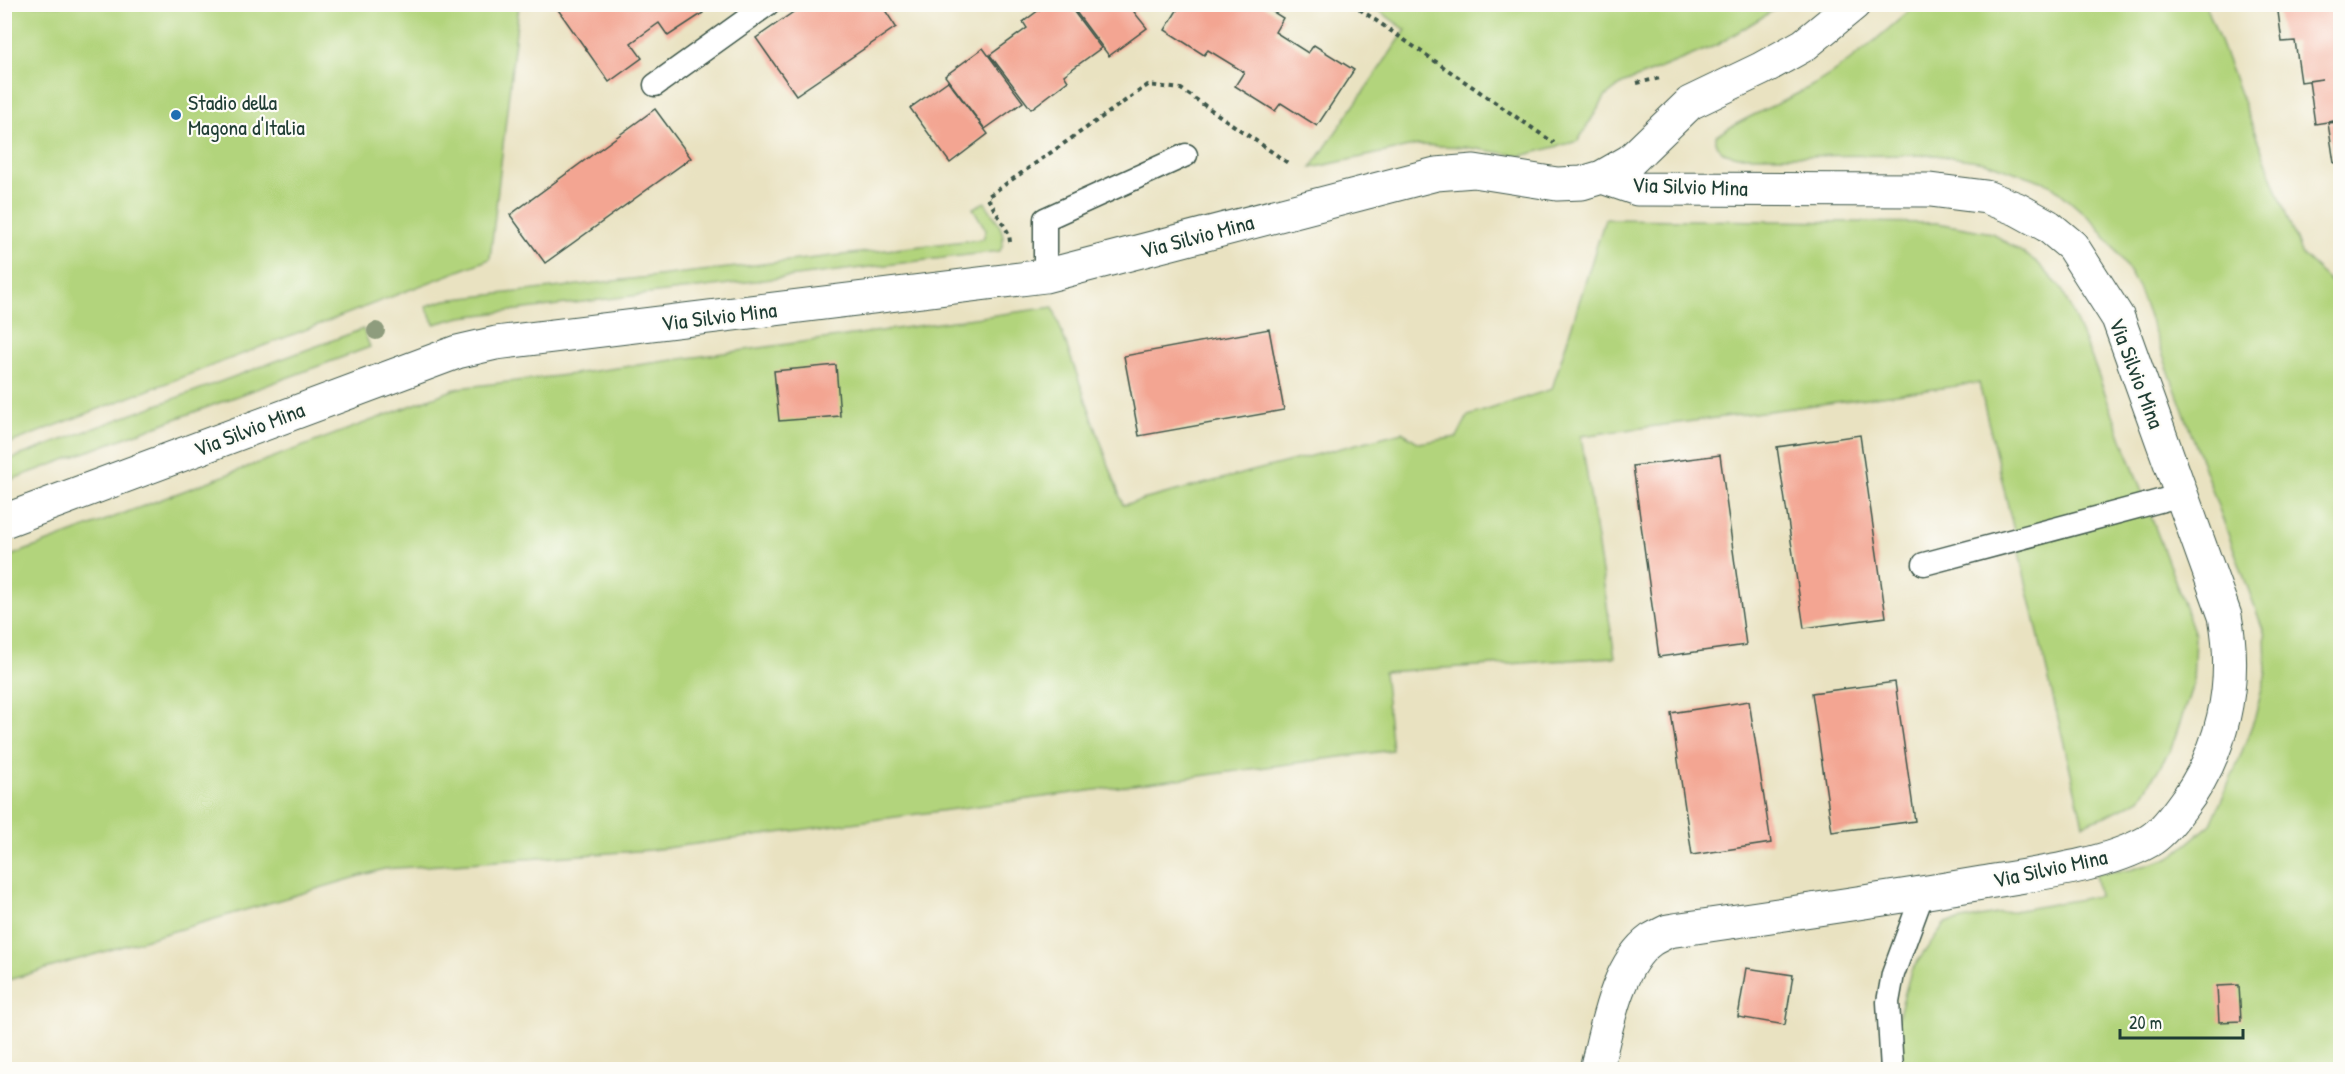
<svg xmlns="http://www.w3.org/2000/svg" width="2345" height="1074" viewBox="0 0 2345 1074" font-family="'Patrick Hand',sans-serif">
<rect width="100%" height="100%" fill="#fdfcf7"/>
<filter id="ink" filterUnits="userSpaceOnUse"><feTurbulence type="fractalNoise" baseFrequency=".0167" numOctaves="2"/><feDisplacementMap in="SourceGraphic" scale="12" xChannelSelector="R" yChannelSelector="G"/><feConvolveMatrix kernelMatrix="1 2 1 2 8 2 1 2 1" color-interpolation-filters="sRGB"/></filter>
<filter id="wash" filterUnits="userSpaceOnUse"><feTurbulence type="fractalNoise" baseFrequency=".008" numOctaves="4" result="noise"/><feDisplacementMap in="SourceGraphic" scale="24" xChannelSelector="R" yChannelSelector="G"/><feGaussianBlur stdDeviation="1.35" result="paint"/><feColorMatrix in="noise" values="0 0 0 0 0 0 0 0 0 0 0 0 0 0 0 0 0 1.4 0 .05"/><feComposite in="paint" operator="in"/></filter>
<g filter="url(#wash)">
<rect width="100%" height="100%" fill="#e9e2c1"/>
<!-- green -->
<path fill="#b2d47c" stroke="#688858" stroke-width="1.5" d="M4,5h515l-29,254 -485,186z
M1371,5h411l-65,40 -95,39 -17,13 -27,44 -57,15 -56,-9 -47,-2 -107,23 95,-138z
M1916,5h290l96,250 38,35v779h-435l-4,-19 -8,-14 18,-65 34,-48 154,-27 -4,-23 35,-3 40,-12 41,-34 27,-62 17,-45 11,-44 -1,-38 -127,-348 -17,-29 -26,-35 -45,-39 -65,-22 -50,-7 -198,1 -14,-4 -7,-7v-9c28,-19 60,-30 90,-47 41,-22 75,-54 110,-84z
M985,202c9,16 25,31 15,49l-539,66 -27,7 -8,-18 20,-6 537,-61 3,-9 -13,-22z
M1605,219l332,4 55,10 45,29 25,27 31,72 102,273 -2,50 -22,65 -31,50 -34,17 -23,8 -104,-441 -398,53 34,221 -231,15 8,78 -741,100 -267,19 -379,112v-423l453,-170 108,-13 487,-68 70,198 279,-73 17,11 38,-6 11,-21 84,-27z
M363,329l7,18 -365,135v-21z"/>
<g id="blocks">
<!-- building -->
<path fill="#f3a592" d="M554,4h143l6,9 -35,23 -9,-13 -28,20 11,15 -33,24z
M805,4h76l15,23 -100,68 -40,-57z
M1047,4h21l33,44 -37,27 4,6 -37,28 -41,-54 37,-27 -4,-6z
M1070,4h75l-11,8 13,16 -38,28z
M2277,4h63v116l-25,4 -6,-43 13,-2 -21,3 -6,-41 -13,1z
M1174,5h88l21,13 -8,14 33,21 6,-8 40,25 -37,56 -36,-23 -6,8 -40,-25 9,-14 -36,-22 -4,5 -39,-25 14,-23z
M983,48l40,54 -38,27 -40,-53z
M948,81l40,53 -38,29 -40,-55z
M655,109l36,49 -146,105 -35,-48z
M2340,122v40l-6,1 -6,-40z
M1269,329l15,81 -145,26 -15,-80z
M836,365l4,51 -61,5 -5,-50z
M1860,435l26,182 -82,11 -27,-181z
M1720,455l26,190 -87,12 -26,-191z
M1895,682l20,139 -83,11 -20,-139z
M1749,701l22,142 -79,12 -21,-142z
M1746,968l47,7 -8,50 -47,-8z
M2239,985l2,36 -22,1 -2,-36z"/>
</g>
</g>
<g filter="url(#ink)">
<use href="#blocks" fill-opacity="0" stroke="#3d5649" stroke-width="1.5"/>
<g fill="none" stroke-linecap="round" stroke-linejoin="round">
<defs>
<path id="lane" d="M655,85l113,-81
M1045,276v-57l141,-64
M1924,564l258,-69
M1892,1070l-4,-68 5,-28 30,-81"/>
<path id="street" d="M1602,177l28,-16 60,-58 71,-34 43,-24 50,-41
M4,521l453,-169 39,-9 549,-67 391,-102 38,-3 83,13 25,-1 20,-6 35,12 293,1 56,7 31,12 31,17 24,20 46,72 107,298c13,68 -2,138 -45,193 -8,11 -19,25 -31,32 -46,26 -116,33 -167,42 -105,18 -210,33 -314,48 -6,3 -12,6 -17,9 -35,25 -45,91 -55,130"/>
</defs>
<!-- lane casing -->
<use href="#lane" stroke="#3d5649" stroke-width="25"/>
<!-- street casing -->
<use href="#street" stroke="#3d5649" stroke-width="35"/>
<!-- path -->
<path stroke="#3d5649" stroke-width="4" stroke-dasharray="4.5 4.5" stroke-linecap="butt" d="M1352,4l202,139
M1637,83l23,-5
M1010,242l-1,-8 -22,-37 161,-112 33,4 107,74"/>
<!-- lane -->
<use href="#lane" stroke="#fff" stroke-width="22"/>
<!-- street -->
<use href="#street" stroke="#fff" stroke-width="33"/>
</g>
<!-- trees -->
<circle fill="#8e9c7d" cx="376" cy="331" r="9"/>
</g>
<!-- markers -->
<circle fill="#1f6fb2" stroke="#fdfcf7" stroke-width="2" cx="176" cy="115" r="6"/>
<g text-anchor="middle" stroke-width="4.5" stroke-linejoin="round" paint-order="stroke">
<!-- poi labels -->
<g font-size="22" fill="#1f3d34" stroke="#fdfcf7" text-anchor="start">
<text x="188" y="110">Stadio della<tspan x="188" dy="25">Magona d'Italia</tspan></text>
</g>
<!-- street labels -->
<g font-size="22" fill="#1f3d34" stroke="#fdfcf7">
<text transform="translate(1690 186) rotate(2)" y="8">Via Silvio Mina</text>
<text transform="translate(1197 236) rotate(-15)" y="8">Via Silvio Mina</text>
<text transform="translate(719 316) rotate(-7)" y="8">Via Silvio Mina</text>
<text transform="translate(2137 373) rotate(69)" y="8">Via Silvio Mina</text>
<text transform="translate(249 429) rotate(-21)" y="8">Via Silvio Mina</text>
<text transform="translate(2050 868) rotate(-12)" y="8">Via Silvio Mina</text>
</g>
</g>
<!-- margin -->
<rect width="2345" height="1074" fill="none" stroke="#fdfcf7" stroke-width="24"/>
<!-- scale -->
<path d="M2120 1029v9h123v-9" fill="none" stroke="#1f3d34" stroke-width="3"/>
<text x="2129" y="1029" font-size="18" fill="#1f3d34" stroke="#fdfcf7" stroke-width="4.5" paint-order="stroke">20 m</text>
</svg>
